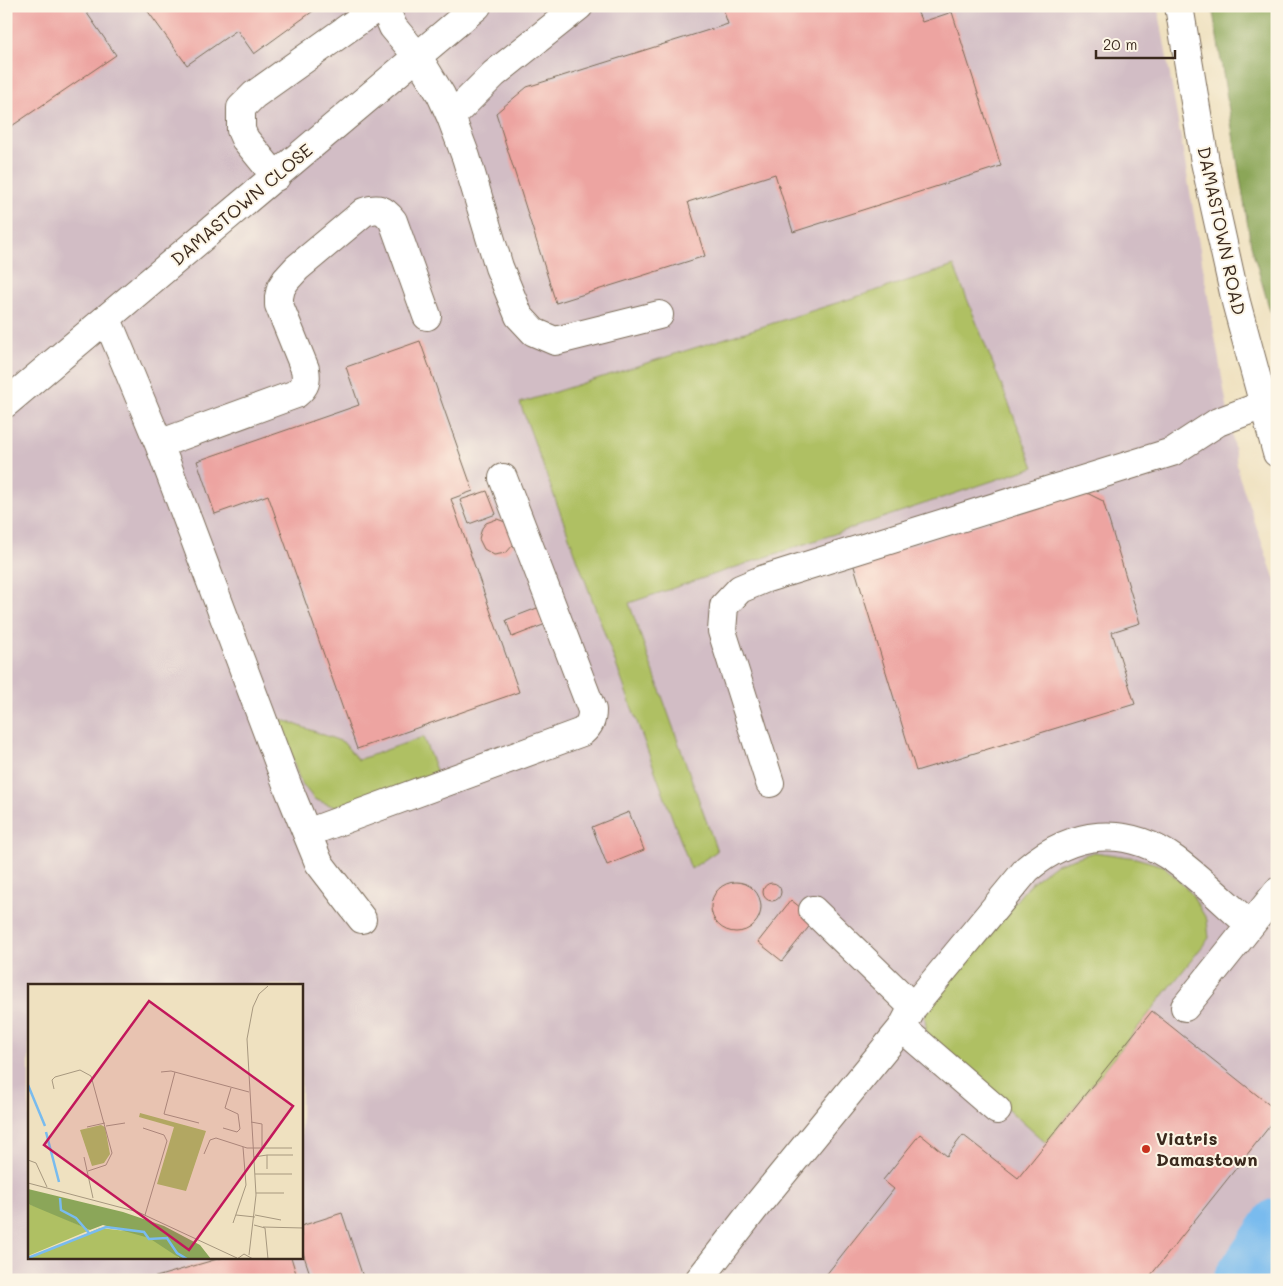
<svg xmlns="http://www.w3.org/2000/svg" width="1283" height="1286" viewBox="0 0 1283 1286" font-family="Mali,sans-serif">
<rect width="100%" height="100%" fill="#fcf5e5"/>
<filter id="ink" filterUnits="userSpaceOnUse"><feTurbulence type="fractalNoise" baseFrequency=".02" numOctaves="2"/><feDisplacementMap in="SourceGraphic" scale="10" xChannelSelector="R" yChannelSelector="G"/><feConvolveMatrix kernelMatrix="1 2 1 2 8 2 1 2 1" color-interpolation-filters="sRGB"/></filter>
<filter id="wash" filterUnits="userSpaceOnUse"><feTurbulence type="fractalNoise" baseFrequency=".0096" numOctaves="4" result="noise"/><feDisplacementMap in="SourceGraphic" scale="20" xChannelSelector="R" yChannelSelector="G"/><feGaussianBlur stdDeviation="1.12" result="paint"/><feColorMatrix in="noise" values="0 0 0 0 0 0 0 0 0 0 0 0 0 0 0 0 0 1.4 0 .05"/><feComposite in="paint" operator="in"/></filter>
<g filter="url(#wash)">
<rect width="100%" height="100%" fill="#efe1c0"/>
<!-- industrial -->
<path fill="#d2bdc5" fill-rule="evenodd" d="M6,6h1152l81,470 38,110v694h-1271zM29,985h272v272h-272z"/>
<!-- green -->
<path fill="#afc063" stroke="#757540" d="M954,266l80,201 -405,136 88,248 -26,18 -171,-466z
M278,718l65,24 15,18 65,-23 15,38 -103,32 -21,-8 -14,-18z
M1094,852l42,6 28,8 27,27 16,27 2,18 -163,205 -119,-106 -3,-28 107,-126 25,-19z"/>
<!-- forest -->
<path fill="#8ba659" stroke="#63683c" d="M1212,6h65v329l-26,-90z"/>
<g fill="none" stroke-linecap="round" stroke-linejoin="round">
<!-- river -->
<path stroke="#79bbee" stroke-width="48" d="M1237,1280l40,-58"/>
</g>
<g id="blocks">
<!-- building -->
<path fill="#eda4a1" d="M6,6h76l34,49 -110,75z
M144,6h176l-66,48 -17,-24 -50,35z
M722,6h168v2l3,-2h17l7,5 5,11 30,-10 49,154 -208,66 -18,-58 -87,28 17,54 -149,47 -60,-190 31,-26 201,-63z
M420,341l53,150 -22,8 68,193 -162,57 -89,-254 -53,19 -18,-53 162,-56 -13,-38z
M487,491l9,23 -27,10 -9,-24z
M1085,492l18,9 37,122 -28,9 23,72 -219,67 -63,-208z
M497,519l11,4 6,21 -8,9 -12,2 -10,-6 -5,-10 3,-11 4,-5z
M545,605l6,17 -39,15 -6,-17z
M629,812l15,38 -37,15 -15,-38z
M711 907a25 25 0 1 1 50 0a25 25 0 1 1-50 0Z
M763 892a9 9 0 1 1 18 0a9 9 0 1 1-18 0Z
M791,900l24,19 -33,42 -24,-19z
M1152,1011l125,100v6l-130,163h-325l72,-91 -11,-9 37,-46 27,22 16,-21 55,43z
M342,1213l22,67h-52l-11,-33v-21z
M224,1257h67l7,23h-152z"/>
</g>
</g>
<g filter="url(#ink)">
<use href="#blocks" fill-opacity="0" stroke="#7a6a57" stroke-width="1"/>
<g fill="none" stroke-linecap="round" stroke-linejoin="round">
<defs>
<path id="minor" d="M384,6l9,21 25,30 23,38 10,22 15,40 33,110 20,49 15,16 21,9 104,-26
M1179,6l26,156 31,140 41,151
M451,117l43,-43 85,-68
M276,177l-31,-38 -4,-9v-22l13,-13 125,-89
M107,319l52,125 129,343 31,76 43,56
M6,403l471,-397
M159,444l137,-50c10,-8 11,-13 9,-25l-26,-64v-8l2,-9 5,-8 11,-12 67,-56c14,-5 20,-3 29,9l34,95
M770,783l-48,-152 2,-25 16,-17 24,-10 408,-127 46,-30 45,-17
M307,833l275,-101c8,-7 10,-12 10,-22l-89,-232
M813,910l100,97
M1185,1007l92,-115
M902,1028l95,82
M699,1280l55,-71 148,-181 11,-21 114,-138c45,-38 98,-45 148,-9 26,19 50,43 75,65"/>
</defs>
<!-- minor casing -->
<use href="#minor" stroke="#7a6a57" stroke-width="30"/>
<!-- minor -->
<use href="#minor" stroke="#fff" stroke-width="28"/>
</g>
</g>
<!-- markers -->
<circle fill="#c8321e" stroke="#fcf5e5" stroke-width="2" cx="1146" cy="1149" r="5"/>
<g text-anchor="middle" stroke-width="4" stroke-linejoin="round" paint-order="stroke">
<!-- street labels -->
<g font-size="18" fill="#3b2a1e" stroke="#fcf5e5">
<text transform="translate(242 205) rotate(-40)" y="6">DAMASTOWN CLOSE</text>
<text transform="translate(1221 231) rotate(78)" y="6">DAMASTOWN ROAD</text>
</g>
<!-- poi labels -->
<g font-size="18" font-weight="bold" fill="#3b2a1e" stroke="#fcf5e5" text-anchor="start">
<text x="1156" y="1145">Viatris<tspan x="1156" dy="21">Damastown</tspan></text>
</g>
</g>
<!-- overview -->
<g transform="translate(28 984)">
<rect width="275" height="275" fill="#efe1c0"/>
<path d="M112,129l66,18 -20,60 -29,-7 17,-57 -35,-10zM73,141l4,2 5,27 -6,9 -12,3 -12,-36zM0,220l15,5 47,21 -62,26zM72,244l43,5 28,13 8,13h-151z" fill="#afc063"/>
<path d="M0,205l95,23 41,14 36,19 11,14h-30l-32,-21 -46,-13 -13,5 -62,-26z" fill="#8ba659"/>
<path fill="none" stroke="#79bbee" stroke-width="2.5" d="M0,101l17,41M18,148l13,50M32,214l1,12 15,8 13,15M0,274l78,-31 38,5 5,7 18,-1 10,15 10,6"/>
<path fill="none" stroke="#a7987f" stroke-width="1" d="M133,88l10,-1 78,21M147,88l-11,42 35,9M26,105l-2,-9 3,-3 25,-7 11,6 21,77 -6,12 -18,6M223,138l11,2v25M78,142l19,-3M59,143l18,-4M115,144l21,7 3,6 -22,74M195,144l14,4 3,-3 -2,-15 -13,-6 6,-20M176,170l6,-14 6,-2 31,10h45M239,171h26M56,173l9,41M226,173l13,-2v14M0,176l8,3 11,24M227,190h37M0,199l110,29 99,46M228,209h28M208,231l19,2M227,231l26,5M205,239l13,-38 -3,-38M226,241l11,3 3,31M235,243l40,1M221,271l7,-60 -9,-156 6,-32 6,-13 9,-8M209,275l7,-5 9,5"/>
<path fill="#c2185b" fill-opacity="0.15" stroke="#c2185b" stroke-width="2.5" d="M121,17l144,105 -104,144 -145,-105z"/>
<rect width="275" height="275" fill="none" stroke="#3b2a1e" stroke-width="2.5"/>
</g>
<!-- margin -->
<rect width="1283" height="1286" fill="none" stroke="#fcf5e5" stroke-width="25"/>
<!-- scale -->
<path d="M1096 50v8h79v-8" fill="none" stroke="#3b2a1e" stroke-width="2.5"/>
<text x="1103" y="50" font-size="15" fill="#3b2a1e" stroke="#fcf5e5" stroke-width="4" paint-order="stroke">20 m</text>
</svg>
